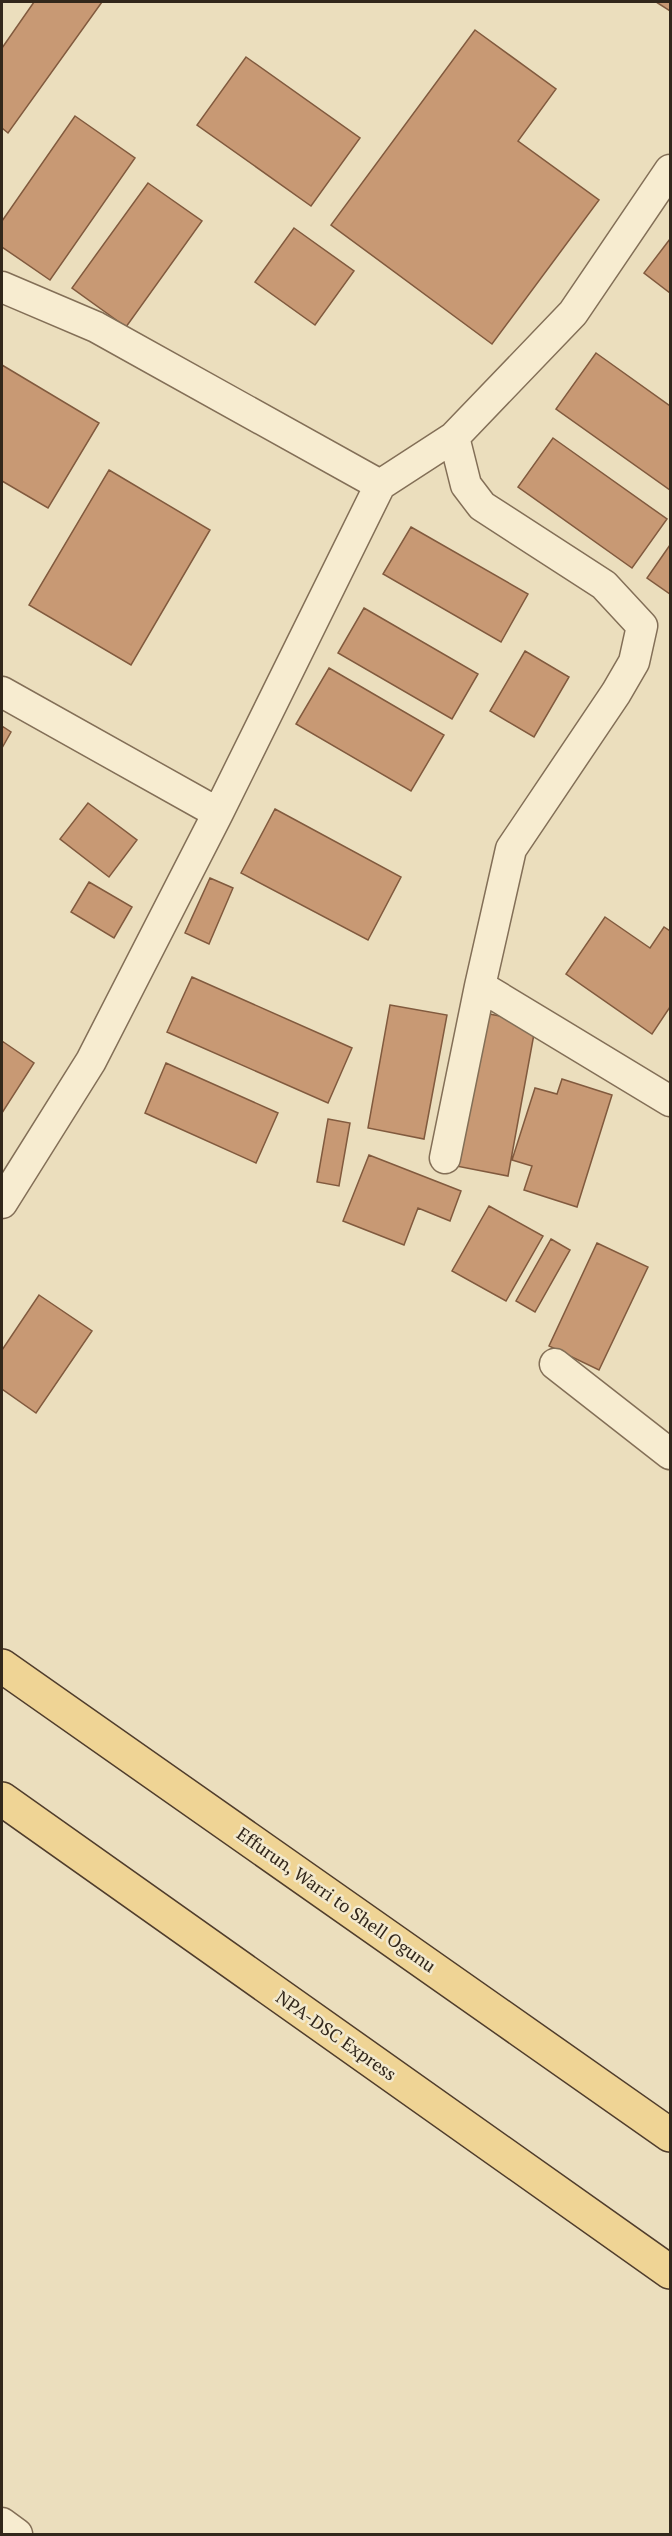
<svg xmlns="http://www.w3.org/2000/svg" width="672" height="2536" viewBox="0 0 672 2536" font-family="'PT Serif',serif">
<rect width="100%" height="100%" fill="#ebdebd"/>
<!-- building -->
<path fill="#c89974" stroke="#815a3e" stroke-width="1.5" d="M34,2h68l-94,131 -6,-5v-80z
M656,2h14v9z
M475,30l81,59 -38,52 81,59 -107,144 -161,-119z
M246,57l114,81 -49,68 -114,-81z
M75,116l60,42 -85,122 -48,-33v-26z
M148,183l54,38 -76,106 -54,-39z
M294,228l60,43 -39,54 -60,-43z
M670,239v54l-26,-20z
M596,353l74,53v84l-114,-81z
M2,365l97,58 -51,85 -46,-27z
M553,438l114,81 -35,49 -114,-81z
M109,470l101,60 -79,135 -102,-60z
M411,527l117,67 -27,48 -118,-68z
M670,545v49l-23,-16z
M364,608l114,66 -26,45 -114,-66z
M525,651l44,26 -35,60 -44,-26z
M329,668l115,67 -33,56 -115,-67z
M2,726l9,6 -9,16z
M88,803l49,37 -28,37 -49,-38z
M275,809l126,68 -33,63 -127,-67z
M210,878l23,10 -24,56 -24,-11z
M89,882l43,25 -18,31 -43,-26z
M605,917l45,31 14,-21 6,4v76l-18,27 -86,-60z
M192,977l160,71 -24,55 -161,-71z
M390,1005l57,10 -23,124 -56,-11z
M479,1012l57,11 -28,153 -57,-11z
M2,1041l32,22 -32,50z
M166,1063l112,50 -22,50 -111,-50z
M562,1079l50,16 -35,112 -53,-17 8,-24 -20,-6 23,-72 22,6z
M328,1119l22,4 -11,63 -22,-4z
M369,1155l92,36 -11,30 -32,-13 -14,37 -61,-24z
M489,1206l54,30 -37,65 -54,-30z
M551,1239l19,11 -35,62 -19,-11z
M597,1243l51,24 -49,103 -50,-24z
M39,1295l53,36 -56,82 -34,-24v-39z"/>
<g fill="none" stroke-linecap="round" stroke-linejoin="round">
<defs>
<path id="minor" d="M2,287l94,40 284,158
M2,692l216,121
M480,986l190,115
M445,1158l35,-172 31,-137 105,-156 18,-31 8,-36 -38,-41 -122,-79 -16,-21 -12,-48
M2,1203l89,-142 127,-248 162,-328 74,-48 119,-124 97,-143
M555,1364l115,90
M2,2523l15,11"/>
<path id="primary" d="M2,1666l668,469
M2,1799l668,473"/>
</defs>
<!-- minor casing -->
<use href="#minor" stroke="#836f57" stroke-width="33"/>
<!-- primary casing -->
<use href="#primary" stroke="#503d2c" stroke-width="36"/>
<!-- minor -->
<use href="#minor" stroke="#f7ecd0" stroke-width="30"/>
<!-- primary -->
<use href="#primary" stroke="#efd495" stroke-width="33"/>
</g>
<g text-anchor="middle" stroke-width="5" stroke-linejoin="round" paint-order="stroke">
<!-- street labels -->
<g font-size="18" fill="#32271b" stroke="#f3e9cd">
<text transform="translate(336 1900) rotate(35)" y="6">Effurun, Warri to Shell Ogunu</text>
<text transform="translate(336 2036) rotate(35)" y="6">NPA-DSC Express</text>
</g>
</g>
<!-- border -->
<rect width="672" height="2536" fill="none" stroke="#32271b" stroke-width="6"/>
</svg>
